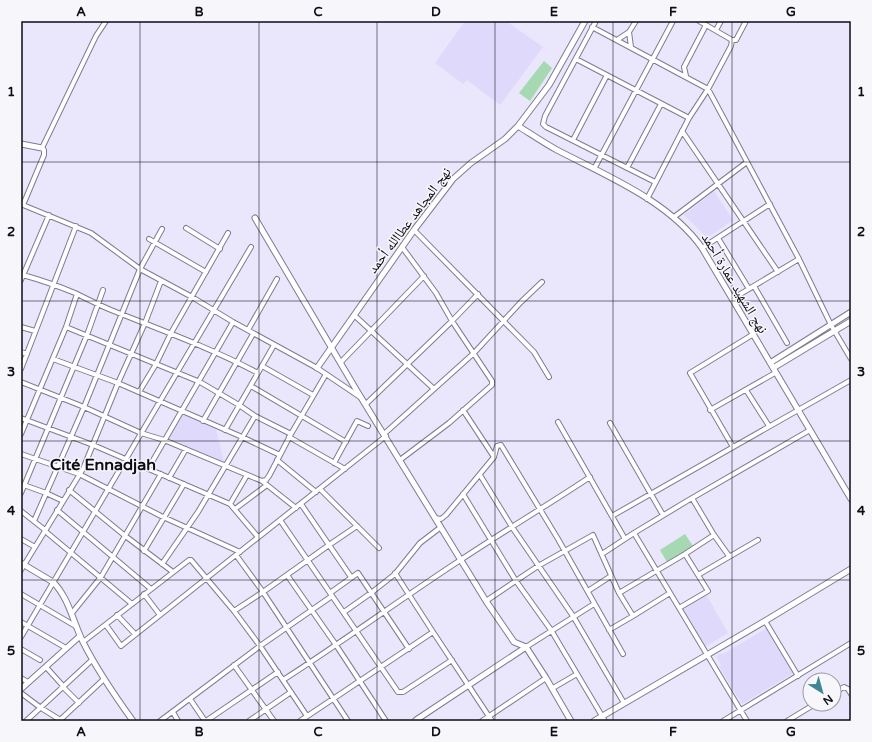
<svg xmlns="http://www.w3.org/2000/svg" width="872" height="742" viewBox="0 0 872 742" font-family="'Varela Round','Noto Naskh Arabic',sans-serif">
<rect width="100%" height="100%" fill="#eae6fc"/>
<!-- built -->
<path fill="#dfd9fc" d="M465,21h41l37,26 -43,58 -33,-25 -4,4 -28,-21z
M714,191l19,29 -26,18 -23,-23z
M183,413l33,16 8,33 -55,-24z
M706,594l22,39 -23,14 -24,-39z
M767,628l27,45 -52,31 -23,-37 2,-2 -5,-9 5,-3 2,1z"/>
<!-- green -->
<path fill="#a6d8b2" d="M544,61l8,7 -22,33 -11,-8z
M685,534l8,12 -26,16 -7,-12z"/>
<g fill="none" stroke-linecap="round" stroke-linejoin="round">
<defs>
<path id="minor" d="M106,21l-10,15 -54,112 2,2v5l-21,50 68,28 49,36 52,28 41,25 84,46 43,29
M596,21l-51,95 -2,8 3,3 10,5 99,50
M592,27l116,62 91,170 32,66 20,34
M716,30l5,-9
M617,40l12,-8
M732,40h4l10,-19
M631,47l-2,-15 7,-11
M576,59l113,59
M686,76l-2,-9 22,-42
M682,131l96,141
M573,140l34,-65
M627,168l34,-64
M594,169l79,-148
M647,199l42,-81 19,-29 23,-43 1,-6 -33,-19
M674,217l73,-55
M186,228l34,21
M414,230l120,122 15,25
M718,238l31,51
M149,239l57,33
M702,248l68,-44
M23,275c18,5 35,11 52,18 12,6 24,12 36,17 50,20 100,38 147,63
M21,280l28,-65
M754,286l33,57
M732,299l67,-40
M354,315l80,74
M21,327l14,4
M66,327l134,55 39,23 16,11 -57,96 -36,52
M248,330l29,-51
M21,352l6,2
M53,359l65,24 124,54 38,18
M341,362l83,-86
M262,366l51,29
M21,369l55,-143
M21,382l63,25 57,26 23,7 98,41 4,-1 3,-4 22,-42 35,-60
M251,386l95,56
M746,390l23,36
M139,392l17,-28 15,-31 57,-100
M366,404l86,-83 26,-27
M463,410l31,47
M710,410l65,-37
M255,416l36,18
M21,418l72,27 137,59 28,33
M203,421l50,-87
M558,422l67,117
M610,423l53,92
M225,430l49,-85
M21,434l45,-107 11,-33
M384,434l90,-81 47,-51 21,-20
M289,437l56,32
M733,447l-43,-74 62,-38
M21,454l58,20 82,42 79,36
M277,460l39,32
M400,460l49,-37 43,-38v-4l-40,-60 -16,-28 -34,-46
M334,463l23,-42 11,5
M148,469l85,-147
M480,475l32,52 61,89 51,87
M169,478l17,-29
M262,481l34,27
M24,485l22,8 17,8
M320,489l59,59
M69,490l55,45 49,37
M21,493l66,-158 16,-45
M463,494l53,87 35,49 54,91
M692,498l22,37 15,21
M230,504l17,-29
M235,509l32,-24
M57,510l94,79
M21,511l24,19
M612,516l239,-136
M435,518l6,1 5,-4 48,-58 3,-11 4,-1 57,94 65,115
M280,520l118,172h5l49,-32
M34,521l50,-114 56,-138 22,-40
M45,531l87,73
M634,533l53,-32 123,-71
M21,539l14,8
M144,551l40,-67
M602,554l32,-21 113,188
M236,555l27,37 85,129
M21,570l62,-101 35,-86 27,-60 16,-42
M395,573l38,59 59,89
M287,575l49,70 50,76
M698,575l60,-35
M351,577l-22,-32 28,-19
M588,591l23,-15
M330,593l28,-20 51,76
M619,593l66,-39 29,-19
M21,594l56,33
M144,594l16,21
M486,601l52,-35 55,-31 26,58 14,23 -24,14
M679,608l29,-17 -23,-37
M234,611l29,-19 66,-47 -28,-41
M344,612l27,-19 24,-19 25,-31 21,-16
M72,613l29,-36 60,-103
M117,615l18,19
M633,616l37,-23
M765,621l33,55
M21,622l45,26
M106,625l15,21 265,-210
M21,637l230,-390
M83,642l106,-82h2l43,51 26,35 47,70
M526,647l68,-43
M21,649l19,11
M234,665l40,56
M46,667l18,20
M21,678l7,4
M283,680c61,-39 119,-82 179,-121 42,-28 86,-54 128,-82
M63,687l16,16
M553,688l24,-14
M21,693l20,15 21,13
M834,693l10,-6 4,2 3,5
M190,699l15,22
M173,712l5,9
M26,721l66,-61
M59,721l45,-42
M160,721l100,-75 72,-50
M206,721l72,-49
M249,721l42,-29
M300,721l133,-89
M482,721l64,-43
M723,721l128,-78
M787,721l28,-17"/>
<path id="tertiary" d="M518,126c13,8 26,17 39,24 50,26 112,51 145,98l149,251
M21,144l21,4
M255,218l102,173 129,210 28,41 12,5 20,31 25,43
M770,363l81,-51
M317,368l97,-138 39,-51 18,-16 34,-24 13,-13 31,-41 36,-64
M773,368l78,-47
M21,563l32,19c16,16 20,40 30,60 14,28 32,54 50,79
M21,689l59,-53
M416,720l110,-73
M594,721l171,-100 86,-52"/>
</defs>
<!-- minor casing -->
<use href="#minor" stroke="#7f7b94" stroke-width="6"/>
<!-- tertiary casing -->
<use href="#tertiary" stroke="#7f7b94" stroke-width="7"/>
<!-- minor -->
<use href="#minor" stroke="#fff" stroke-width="4"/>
<!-- tertiary -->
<use href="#tertiary" stroke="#fff" stroke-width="5"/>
</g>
<!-- grid -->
<path fill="none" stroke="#0e0d15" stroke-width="1" stroke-opacity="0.55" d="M140,21v700M259,21v700M377,21v700M495,21v700M613,21v700M732,21v700M21,162h830M21,301h830M21,441h830M21,580h830"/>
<g text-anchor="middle" stroke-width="3" stroke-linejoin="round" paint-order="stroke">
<!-- street labels -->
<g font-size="14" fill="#0e0d15" stroke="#f7f6fb">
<text transform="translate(409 220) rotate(-53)" y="5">نهج المجاهد عطاالله أحمد</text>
<text transform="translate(735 283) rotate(59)" y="5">نهج الشهيد عمارة أحمد</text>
</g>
<!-- quarter labels -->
<g font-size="16" font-weight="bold" fill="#0e0d15" stroke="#f7f6fb">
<text x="103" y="470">Cité Ennadjah</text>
</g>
</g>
<!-- border -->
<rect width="872" height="742" fill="none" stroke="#f7f6fb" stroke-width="44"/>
<!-- north arrow -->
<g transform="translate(822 692) rotate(143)"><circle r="19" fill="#f7f6fb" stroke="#9a999f"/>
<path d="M0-3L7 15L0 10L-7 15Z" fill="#408592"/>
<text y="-6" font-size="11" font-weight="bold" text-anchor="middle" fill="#0e0d15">N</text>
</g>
<rect x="22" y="22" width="828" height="698" fill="none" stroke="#0e0d15" stroke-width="1.5"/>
<g font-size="13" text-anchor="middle" font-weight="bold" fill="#0e0d15">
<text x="81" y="16">A</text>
<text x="199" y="16">B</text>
<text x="318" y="16">C</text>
<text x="436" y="16">D</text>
<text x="554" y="16">E</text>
<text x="673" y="16">F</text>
<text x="791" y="16">G</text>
<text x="11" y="96">1</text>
<text x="861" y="96">1</text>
<text x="11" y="236">2</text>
<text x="861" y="236">2</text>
<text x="11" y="376">3</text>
<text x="861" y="376">3</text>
<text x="11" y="515">4</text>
<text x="861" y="515">4</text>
<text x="11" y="655">5</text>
<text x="861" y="655">5</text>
<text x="81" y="736">A</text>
<text x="199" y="736">B</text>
<text x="318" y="736">C</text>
<text x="436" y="736">D</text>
<text x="554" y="736">E</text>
<text x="673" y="736">F</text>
<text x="791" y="736">G</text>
</g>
</svg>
